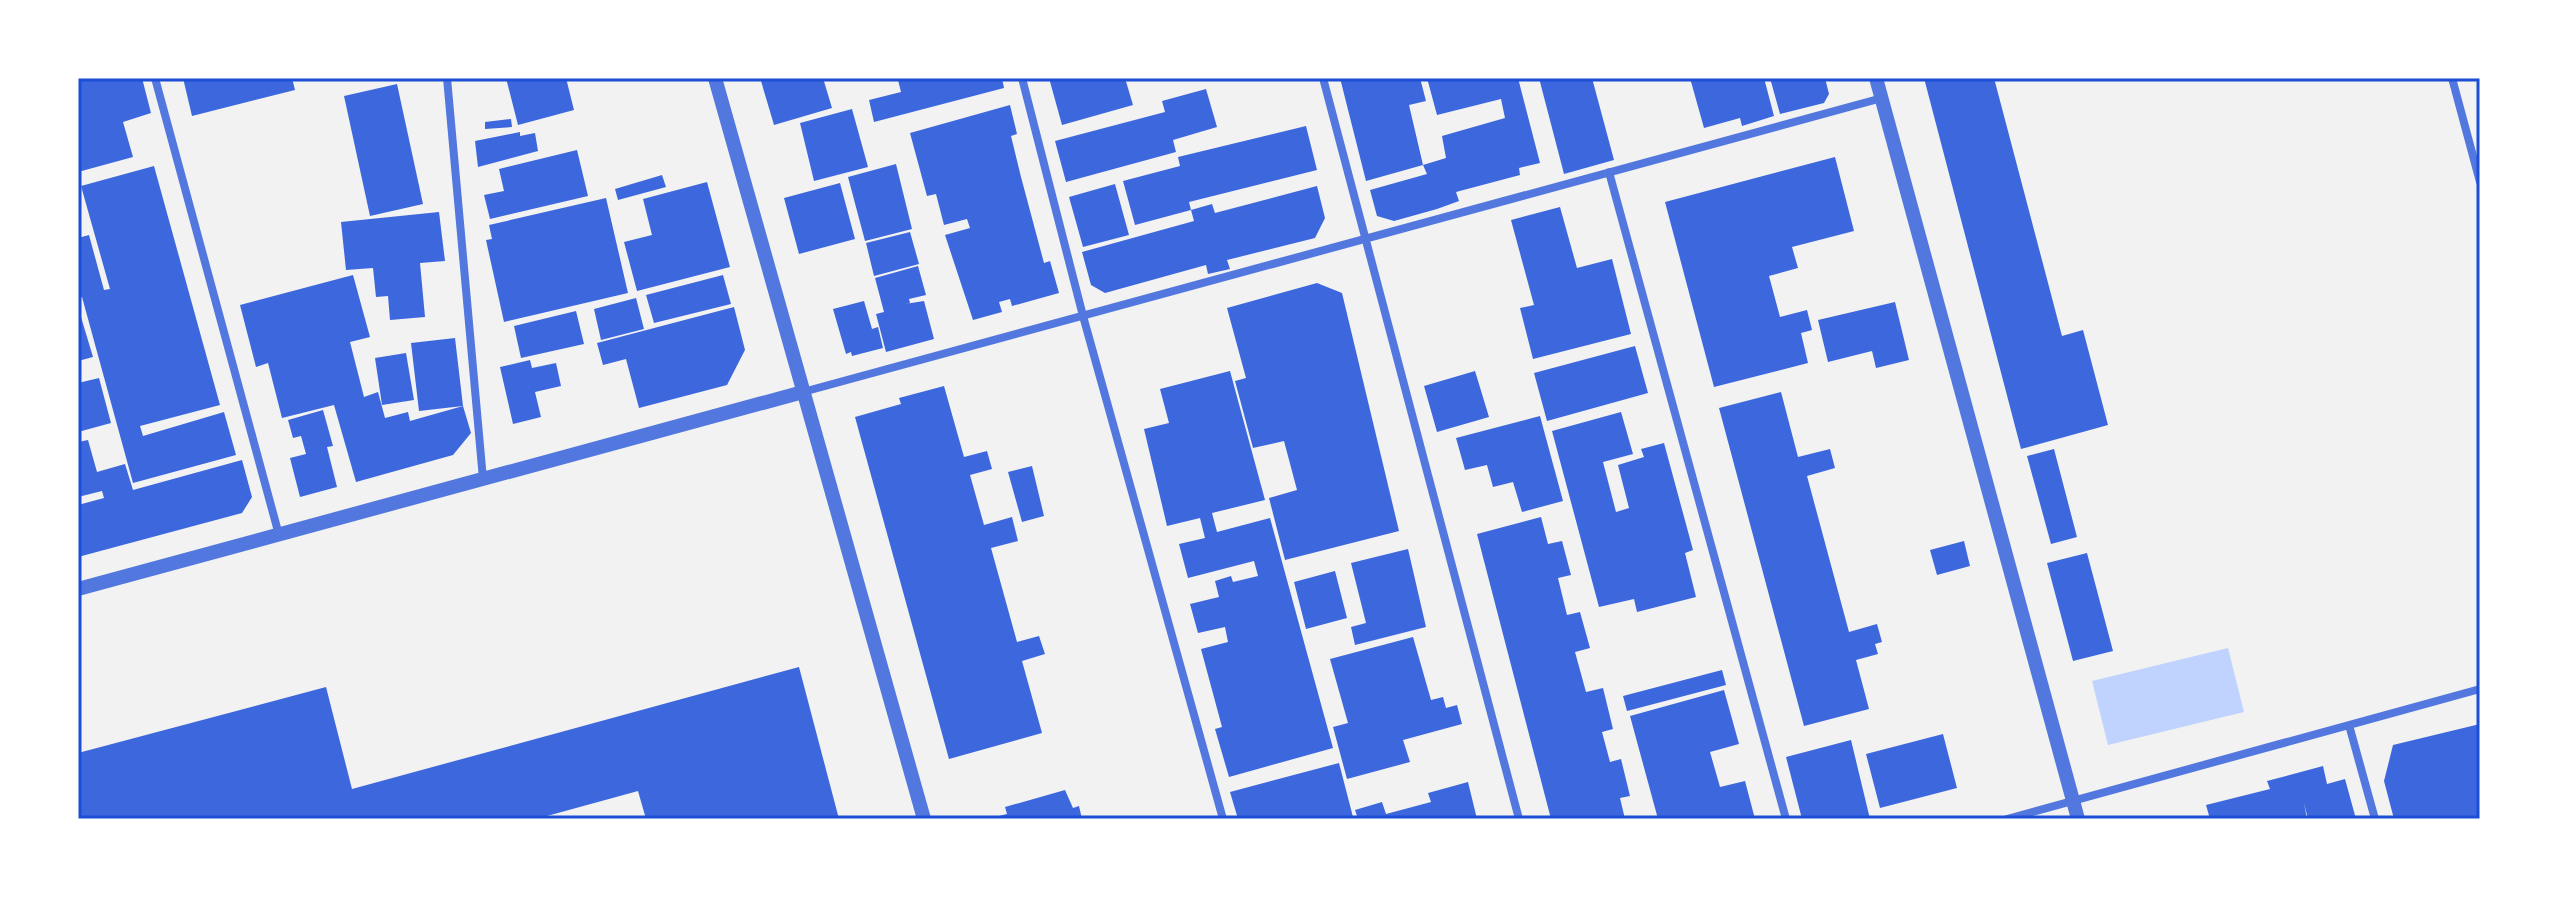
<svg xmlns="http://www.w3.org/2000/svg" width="2558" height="897" viewBox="0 0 2558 897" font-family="'Fira Sans Condensed',sans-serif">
<rect width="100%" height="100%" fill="#f2f2f2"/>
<!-- water -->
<path fill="#bfd3fe" d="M2228,648l16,64 -136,33 -16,-64z"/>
<!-- building -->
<path fill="#3d67dc" d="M78,78h64l9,35 -28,9 10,35 -55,15z
M183,78h109l3,12 -103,26z
M506,78h60l8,32 -56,15z
M771,78h52l9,30 -58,17 -13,-44z
M906,78h96l2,10 -130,34 -5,-22 32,-8 -3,-12z
M1049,78h76l8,27 -71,20z
M1340,78h80l6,23 -17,4 14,60 23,-7 -4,-22 63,-18 -4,-19 -64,16 -10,-37h91l22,85 -21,5 1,7 -64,17 3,9 -22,8 -43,12 -17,-5 -7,-26 57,-16 -4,-9 -57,16z
M1539,78h53l22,82 -50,14z
M1690,78h74l10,38 -32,10 -2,-8 -36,10z
M1770,78h55l4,16 -5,9 -44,11z
M1924,78h70l68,258 21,-6 25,95 -87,24z
M397,84l26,120 -53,12 -26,-120z
M1206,89l11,38 -44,13 3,12 -110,30 -11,-41 110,-29 -3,-11z
M1010,105l7,29 -6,2 10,41 23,86 6,-2 9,32 -47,13 -2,-7 -11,3 3,10 -29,8 -28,-85 25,-7 -3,-9 -23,6 -8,-31 -9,2 -17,-63z
M852,109l16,58 -54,14 -14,-58z
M511,119l1,8 -27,2v-7z
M1306,126l11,44 -128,32 2,8 -56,15 -12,-44 57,-15 -2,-9z
M520,132v4l15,-3 3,18 -60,16 -3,-26z
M577,150l11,46 -98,23 -6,-24 20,-4 -5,-22z
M1835,157l19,74 -62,16 6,21 -29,8 11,41 27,-7 5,20 -11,3 7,30 -94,24 -49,-185z
M896,164l16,65 -47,12 -17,-64z
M154,166l66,239 -80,21 3,10 81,-24 12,43 -103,28 -51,-186 -4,1v-60l11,-3 15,55 6,-1 -29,-103z
M662,175l4,12 -48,13 -3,-11z
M707,182l23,85 -93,24 -13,-49 28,-7 -9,-36z
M840,183l15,56 -56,15 -15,-56z
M1115,184l14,51 -46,12 -14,-50z
M1317,186l8,32 -10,20 -88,22 3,9 -22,5 -2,-9 -101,28 -14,-8 -9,-33 112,-31 -3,-11 21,-6 3,9z
M606,198l22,95 -124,29 -18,-82 6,-1 -3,-14z
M1560,207l17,61 35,-9 19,75 -98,25 -13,-51 14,-3 -23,-85z
M439,212l6,49 -25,2 5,54 -35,3 -2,-24 -12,1 -3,-29 -27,2 -5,-48z
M910,232l9,32 -45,12 -8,-33z
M918,266l8,29 -17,4 1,4 -5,1 19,-3 10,38 -48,13 -10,-38 8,-2 -9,-34z
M353,275l17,62 -20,5 14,55 14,-5 7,26 23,-6 2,9 53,-15 -44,5 -8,-68 44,-5 8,68 8,27 -18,22 -97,27 -22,-77 -52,13 -14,-55 -12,4 -16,-62z
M723,275l8,29 -77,19 -8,-28z
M1317,283l25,10 57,238 -114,29 -16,-62 28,-8 -13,-49 -31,7 -18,-67 11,-3 -19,-70z
M636,298l8,31 -43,11 -7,-31z
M864,301l8,28 6,-2 5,21 -31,8 -1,-4 -5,2 -13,-45z
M1895,302l14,58 -33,8 -4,-17 -44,11 -10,-42z
M78,307l15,50 -15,4z
M734,307l11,43 -18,35 -88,23 -13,-49 -23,6 -6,-22z
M576,311l8,33 -63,14 -7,-32z
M1635,346l13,47 -101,28 -13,-48z
M406,353l8,47 -32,5 -7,-47z
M530,360l2,8 24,-5 5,23 -26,6 6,25 -28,7 -13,-57z
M1230,371l35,129 -53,13 5,19 53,-14 63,230 -104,29 -14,-48 7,-2 -21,-78 27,-7 -3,-15 -27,6 -8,-29 29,-7 -4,-16 16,-5 2,6 25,-6 -4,-15 -66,17 -9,-34 26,-6 -5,-20 -33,8 -23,-97 25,-6 -9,-34z
M1475,371l14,46 -52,15 -13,-46z
M99,378l12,45 -33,9v-49z
M944,386l20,71 23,-6 5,18 -22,6 14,50 28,-8 6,24 -27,7 26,94 22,-6 6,18 -23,7 20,72 -93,26 -94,-342 46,-13 -2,-6z
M1781,392l17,65 32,-8 5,19 -28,8 42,156 28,-8 5,18 -7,2 3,10 -22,6 13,49 -65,17 -85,-318z
M323,410l10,36 -6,1 10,40 -37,10 -10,-39 16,-4 -5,-18 -8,2 -5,-18z
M1621,412l12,42 -30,8 13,50 13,-4 -11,-43 26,-8 -3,-8 23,-6 29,107 -8,3 11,44 -59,15 -3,-13 -35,8 -47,-176z
M1540,416l23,85 -41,11 -9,-30 -20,5 -6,-22 -22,5 -9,-32z
M88,440l9,32 28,-8 8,26 109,-30 10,37 -10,16 -164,44v-52l26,-7 -2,-7 -24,6v-55z
M2054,449l23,88 -26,7 -24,-88z
M1032,466l12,50 -22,6 -14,-50z
M1541,517l7,27 14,-3 9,34 -13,3 9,37 13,-3 10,36 -15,4 11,40 17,-4 10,41 -11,3 8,30 11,-3 9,37 -10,2 5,21h-74l-74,-285z
M1964,541l6,25 -33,9 -7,-25z
M1408,549l18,78 -71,18 -4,-18 15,-4 -15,-60z
M2087,553l26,98 -40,10 -26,-98z
M1335,571l12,47 -41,11 -12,-47z
M1413,637l18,63 12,-3 3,11 11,-3 5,19 -59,16 7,22 -63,17 -14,-52 15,-4 -18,-64z
M799,667l40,152h-193l-8,-28 -102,28h-458v-66l248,-66 26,102z
M1722,670l4,15 -99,26 -4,-15z
M1724,690l15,54 -29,8 10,35 25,-6 10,38h-97l-28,-103z
M2480,724v95h-86l-10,-38 9,-36z
M1943,734l14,54 -77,20 -14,-54z
M1851,740l19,79h-68l-16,-62z
M1339,763l14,54 -115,2 -8,-27z
M2323,766l4,18 18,-5 11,40h-48l-4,-16 3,16h-97l-4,-14 64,-16 -3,-8z
M1468,782l9,37h-119l-3,-9 27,-8 4,12 45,-12 -3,-9z
M1065,790l8,18 6,-2 3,13h-82l-1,-3 8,-2 -2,-7z"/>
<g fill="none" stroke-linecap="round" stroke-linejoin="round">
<!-- minor -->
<path stroke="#5277de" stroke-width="8" d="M155,78l124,457
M447,78l36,401
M1022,78l61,238 140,503
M1323,78l196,741
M2452,78l28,104
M1609,172l177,647
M803,392l1079,-294
M2349,725l26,94
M2007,819l473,-130"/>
<!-- tertiary -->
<path stroke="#5277de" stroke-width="14" d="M715,78l209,741
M1876,78l202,741
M78,589l725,-197"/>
</g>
<!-- border -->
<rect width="2558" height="897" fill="none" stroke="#ffffff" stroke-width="160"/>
<rect x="80" y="80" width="2398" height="737" fill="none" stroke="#1d4ed8" stroke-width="3"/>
</svg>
